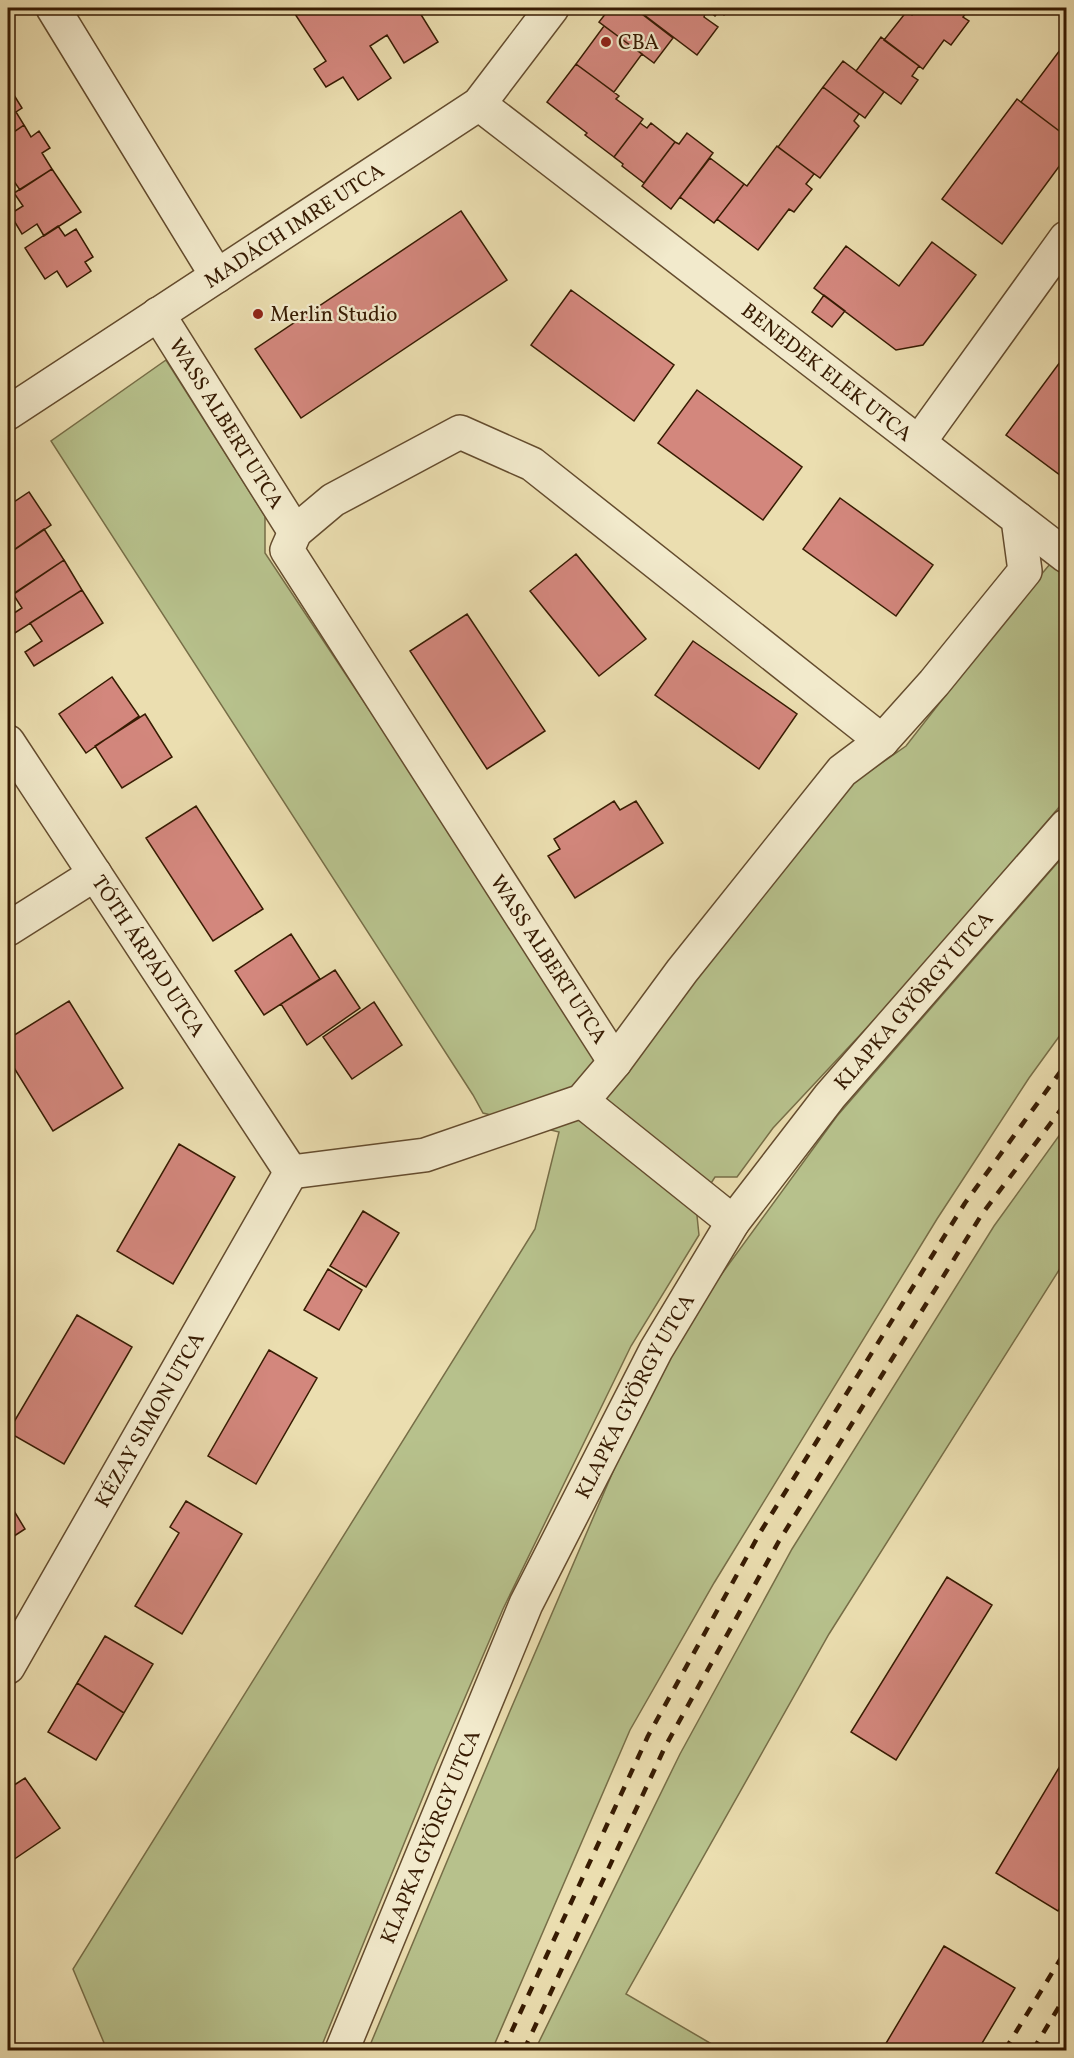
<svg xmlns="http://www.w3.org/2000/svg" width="1074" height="2058" viewBox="0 0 1074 2058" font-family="Vollkorn,serif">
<rect width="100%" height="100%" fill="#ebdeb0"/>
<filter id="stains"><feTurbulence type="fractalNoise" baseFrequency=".00333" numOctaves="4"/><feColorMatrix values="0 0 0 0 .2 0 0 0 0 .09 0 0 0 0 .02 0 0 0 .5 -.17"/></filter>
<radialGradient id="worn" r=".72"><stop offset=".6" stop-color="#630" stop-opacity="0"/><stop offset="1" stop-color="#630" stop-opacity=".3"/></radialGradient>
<!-- green -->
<path fill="#b7c18c" stroke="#776e47" stroke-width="1.5" d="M166,360l99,156v37l351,528 234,-296 56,-39 118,-151 42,-50v254l-147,173 -146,156 -36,49h-22l-19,29 3,29 -68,111 -128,263 -67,156 -116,285h-213l-34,-81 462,-740 24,-97 -76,-19 -10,-18 -422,-654z
M1066,853v174l-37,51 -92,141 -223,364 -84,147 -138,320h-124l142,-339 154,-358 173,-237z
M1066,1126v133l-237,375 -203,360 96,56h-187l145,-296 112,-205 202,-323z"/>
<!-- building -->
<path fill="#d3877d" stroke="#371b02" stroke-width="1.5" d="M291,8h137l-8,5 18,29 -34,21 -17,-28 -17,11 21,32 -33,22 -15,-23 -17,10 -12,-18 12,-8z
M610,8h24l39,30 -19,25 -55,-41z
M641,8h56l8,6 -1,3 14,10 -21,28 -58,-44z
M705,8h24l-5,7 -5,-4 -4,5z
M918,8h52l-7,9 6,4 -18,24 -7,-5 -21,29 -39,-29 23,-29 5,4z
M604,26l38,28 -28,38 -38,-28z
M881,37l38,29 -7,10 6,4 -17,24 -45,-33z
M1066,42v94l-45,-34z
M843,61l41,31 -19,26 -42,-31z
M576,64l43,32 -3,3 27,20 -29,38 -29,-22 2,-2 -40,-31z
M9,87l13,21 -6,4 8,13 -16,11z
M823,87l36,27 -5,7 5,5 -39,52 -42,-31z
M1017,99l49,37v21l-64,87 -60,-45z
M640,123l7,5 4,-5 24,19 -31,41 -22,-17 1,-2 -9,-7z
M24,125l7,12 8,-6 11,17 -8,5 10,16 -32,21 -9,-13 -3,2v-43z
M687,133l26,20 -42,56 -29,-23 33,-44 4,2z
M777,146l37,28 -8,10 6,5 -18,23 -5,-3 -31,41 -41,-31 27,-35 3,2z
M710,158l34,26 -30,39 -34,-26z
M52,169l29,43 -37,24 -7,-12 -15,10 -12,-20 13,-8 -9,-13z
M461,211l46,69 -206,138 -46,-69z
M58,226l7,10 11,-7 17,28 -8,5 6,9 -24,16 -10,-16 -12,8 -20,-31z
M932,242l44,33 -53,70 -27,5 -82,-62 32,-42 53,40z
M571,290l103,75 -40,56 -103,-76z
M824,295l21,16 -13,16 -20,-15z
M1066,354v120l-2,4 -58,-43z
M697,390l105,77 -39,53 -105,-77z
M29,492l22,33 -43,29v-48z
M840,498l93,67 -37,51 -93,-67z
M44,529l20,31 -56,38v-44z
M576,554l70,85 -47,37 -69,-85z
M64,560l18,30 -67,43 -7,-11v-5l14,-9 -9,-14z
M82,590l21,33 -69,43 -9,-14 17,-11 -12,-18z
M467,614l78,117 -58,38 -77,-118z
M693,641l104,73 -38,55 -104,-74z
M112,677l27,39 -53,37 -27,-39z
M145,714l27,43 -50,31 -27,-42z
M614,801l6,9 16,-9 27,42 -88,55 -27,-42 12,-7 -6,-10z
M196,806l67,103 -50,32 -67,-103z
M291,934l29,45 -56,36 -29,-44z
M335,970l25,38 -53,37 -26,-41z
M69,1001l54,87 -70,43 -45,-73v-19z
M374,1002l28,43 -50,34 -29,-42z
M179,1144l56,33 -62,107 -56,-33z
M363,1211l36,22 -33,54 -36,-21z
M328,1269l34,21 -23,40 -35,-20z
M77,1315l55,32 -68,117 -56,-32z
M269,1350l48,28 -61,106 -48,-28z
M8,1501l17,28 -17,11z
M186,1501l56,33 -60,100 -47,-28 44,-73 -9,-6z
M947,1577l45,28 -96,155 -45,-28z
M105,1636l48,28 -29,49 -47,-30z
M77,1683l47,30 -28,47 -48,-28z
M1066,1756v141l-8,14 -62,-38z
M25,1778l35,50 -50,34 -2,-3v-70z
M944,1946l71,42 -37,62h-96z"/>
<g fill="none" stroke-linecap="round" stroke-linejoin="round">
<defs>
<g id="street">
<path d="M53,8l164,268"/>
<path id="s1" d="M158,314l137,218"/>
<path id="s2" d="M8,413l471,-309 73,-96"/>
<path d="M919,442l147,-204"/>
<path d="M1018,519l48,37"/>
<path id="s3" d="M8,742l283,430"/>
<path d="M8,929l87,-55"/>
<path d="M615,1062l-328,-512 8,-18 38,-32 127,-68 72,32 350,277"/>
<path d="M582,1101l151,121"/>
<path d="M291,1172l134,-17 157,-54 33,-39 67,-91 160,-200 40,-30 52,-58 91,-112 -7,-52 -539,-415"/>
<path id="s4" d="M8,1667l283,-495"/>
<path id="s5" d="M342,2050l184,-446 130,-254 77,-128 97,-126 236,-270"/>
</g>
</defs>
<!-- street casing -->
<use href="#street" stroke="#644c2e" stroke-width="36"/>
<!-- street -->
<use href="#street" stroke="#f2eacc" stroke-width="33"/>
<!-- rail -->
<path stroke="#371b02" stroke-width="4.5" stroke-dasharray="10 10" stroke-linecap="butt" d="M503,2050l145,-314 113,-205 204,-328 101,-139
M524,2050l141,-303 114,-206 203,-327 84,-111
M1005,2050l61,-100
M1033,2050l33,-55
M1062,2050l4,-8"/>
</g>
<!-- markers -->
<g fill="#8f2418" stroke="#f2eacc" stroke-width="2">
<circle cx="606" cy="42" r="6"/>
<circle cx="258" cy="314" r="6"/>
</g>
<g text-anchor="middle" stroke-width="4.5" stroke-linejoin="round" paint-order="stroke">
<!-- poi labels -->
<g font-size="21" fill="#371b02" stroke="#f2eacc" text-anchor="start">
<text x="618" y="49">CBA</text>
<text x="270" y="321">Merlin Studio</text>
</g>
<!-- street labels -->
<g font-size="21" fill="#371b02" stroke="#f2eacc">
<text dy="7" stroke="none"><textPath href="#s2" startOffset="342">MADÁCH IMRE UTCA</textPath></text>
<text transform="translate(827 372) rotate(38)" y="7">BENEDEK ELEK UTCA</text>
<text dy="7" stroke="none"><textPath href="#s1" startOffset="129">WASS ALBERT UTCA</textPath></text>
<text dy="7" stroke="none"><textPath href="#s3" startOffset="256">TÓTH ÁRPÁD UTCA</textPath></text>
<text transform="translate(549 959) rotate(57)" y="7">WASS ALBERT UTCA</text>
<text dy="7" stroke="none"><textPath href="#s5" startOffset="1203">KLAPKA GYÖRGY UTCA</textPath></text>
<text dy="7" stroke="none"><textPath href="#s5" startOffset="717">KLAPKA GYÖRGY UTCA</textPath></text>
<text dy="7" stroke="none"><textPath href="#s4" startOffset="285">KÉZAY SIMON UTCA</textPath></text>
<text dy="7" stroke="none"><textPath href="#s5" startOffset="231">KLAPKA GYÖRGY UTCA</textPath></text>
</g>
</g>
<!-- margin -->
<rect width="1074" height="2058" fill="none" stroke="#ebdeb0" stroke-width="30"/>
<rect x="9" y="9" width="1056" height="2040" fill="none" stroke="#371b02" stroke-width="3"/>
<rect x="15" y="15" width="1044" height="2028" fill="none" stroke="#371b02" stroke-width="1.5"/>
<rect width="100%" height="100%" filter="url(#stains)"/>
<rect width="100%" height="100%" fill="url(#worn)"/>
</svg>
